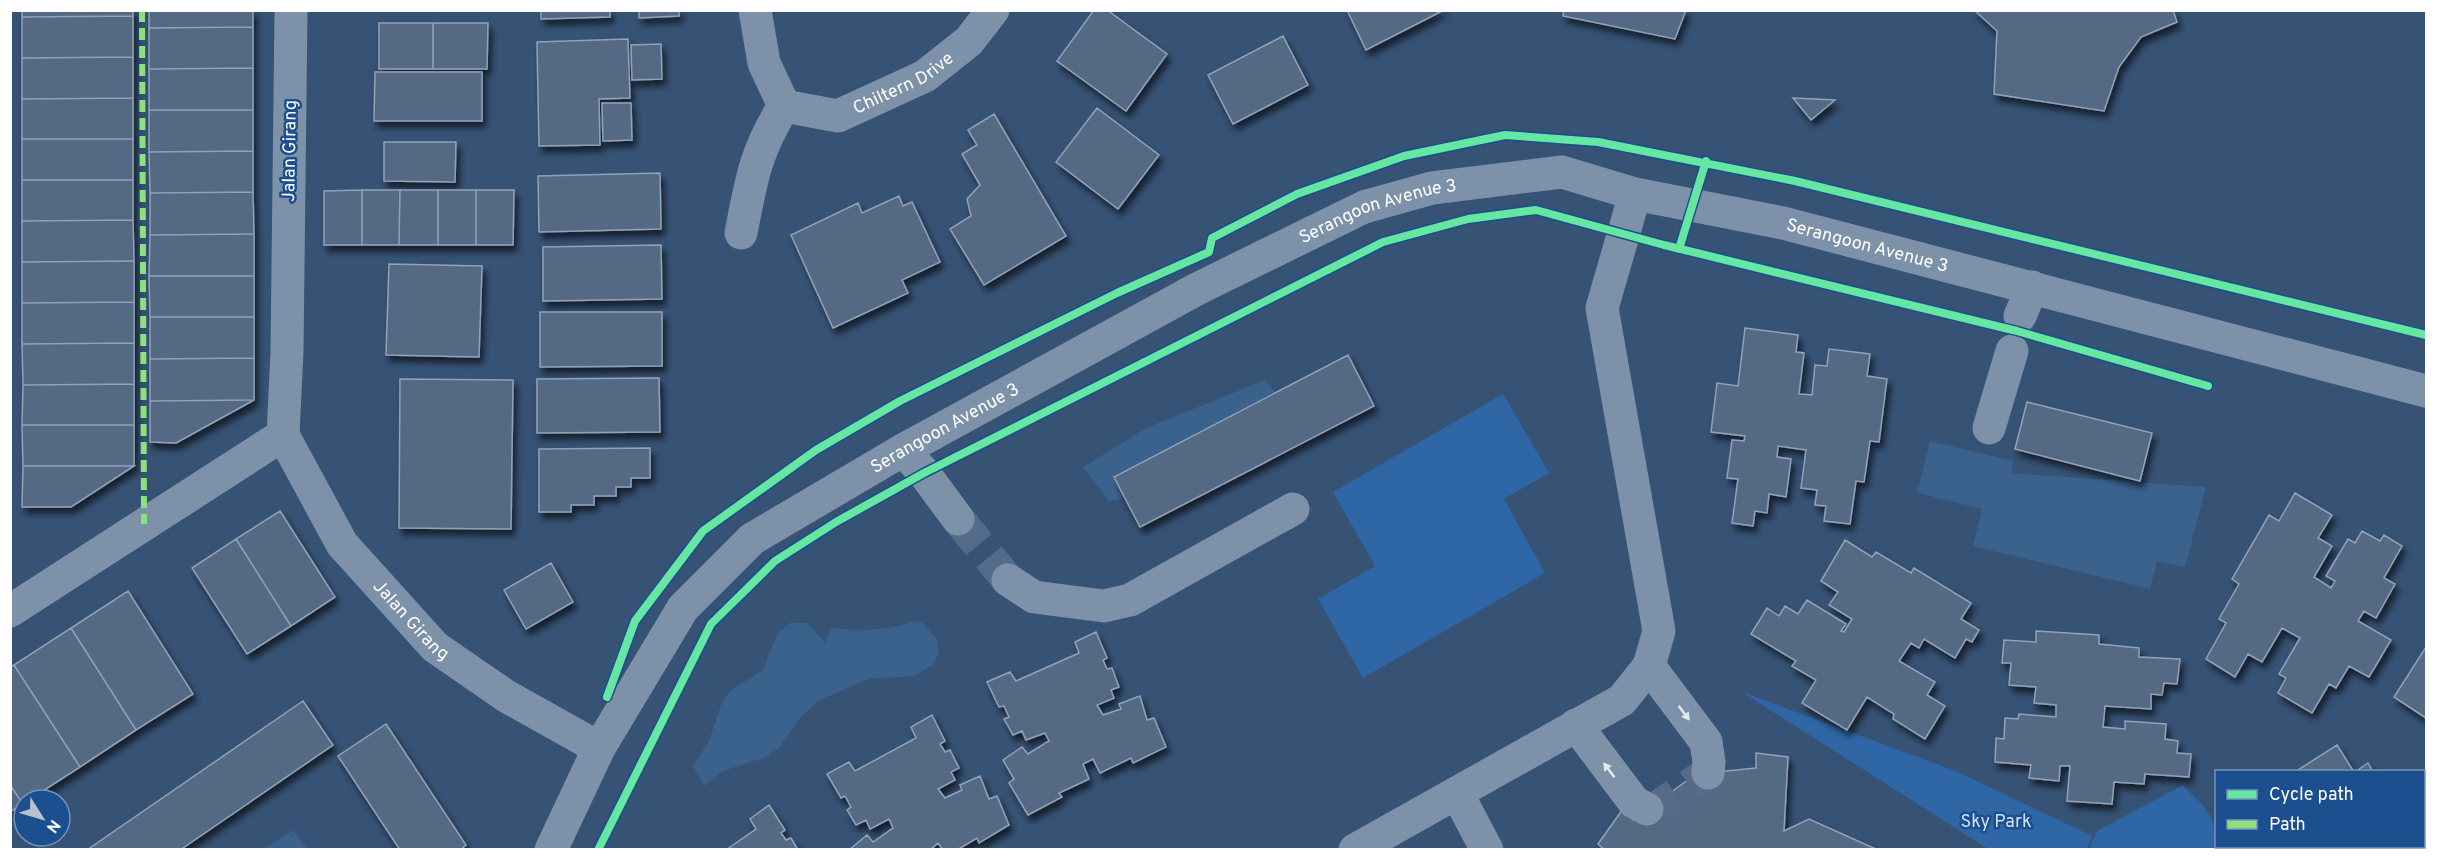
<svg xmlns="http://www.w3.org/2000/svg" width="2437" height="860" viewBox="0 0 2437 860" font-family="Overpass,sans-serif">
<defs>
<filter id="shadow"><feDropShadow dx="3.5" dy="6" stdDeviation="3" flood-color="#0009"/></filter>
</defs>
<rect width="100%" height="100%" fill="#365274"/>
<!-- green -->
<path fill="#2f66a5" d="M1503,394l46,79 -45,26 41,74 -182,105 -45,-79 57,-33 -42,-74z
M1742,692l216,80 134,64 -5,13h-99z
M2183,785c21,22 33,29 33,61l12,1 2,2h-141l8,-18z"/>
<!-- water -->
<path fill="#3b618d" d="M1265,380l11,13 -161,84 10,21 -16,3 -26,-34 63,-39z
M1930,441l83,20 -2,12 195,14 -21,80 -28,-6 -7,28 -177,-43 9,-37 -65,-16z
M912,621l11,2 14,17 2,13 -6,12 -19,11 -46,3 -50,22 -18,17 -20,29 -14,10 -43,14 -19,15 -11,-20 16,-25 13,-39 9,-12 32,-20 14,-36 13,-11h17l18,19 7,-14c21,3 63,3 80,-7z
M293,830l14,19h-43z"/>
<!-- building -->
<path fill="#526984" stroke="#92a2b6" stroke-width="1.5" filter="url(#shadow)" d="M22,10h111v6l-111,1z
M149,10h104v17l-104,1z
M541,10h69v7l-69,2z
M639,10h40v6l-40,2z
M1094,10h13l60,44 -41,57 -69,-50z
M1347,10h97l-78,40z
M1564,10h122l-11,29 -112,-23z
M1974,10h199l4,12 -36,15 -22,30 -15,44 -110,-17 3,-63z
M133,16v41l-111,1v-41z
M379,23h54v46h-54z
M433,23h55l-1,46h-54z
M253,27v41l-104,1v-41z
M1283,36l25,49 -75,39 -25,-49z
M628,39l2,59 -31,1 1,46 -61,1 -2,-104z
M661,44l1,35 -30,1 -1,-35z
M133,57v41l-111,1v-41z
M253,68v42h-104v-41z
M375,72h107v49h-108z
M133,98v41h-111v-40z
M1793,98l42,2 -24,20z
M602,103h29l1,37 -29,1z
M1097,108l62,47 -41,54 -62,-47z
M149,110h104v41l-104,1z
M994,114l72,122 -82,49 -34,-56 21,-13 -4,-17 13,-14 -18,-31 15,-9 -9,-15z
M22,139h111v41h-111z
M384,142h72l-1,40 -71,-1z
M253,151v41l-103,1 -1,-41z
M660,173l1,56 -122,3 -1,-56z
M22,180h111v40l-111,1z
M362,190h38l-1,55h-37z
M362,190v55h-38v-54z
M400,190h38v55h-39z
M438,190h38v55h-38z
M476,190h38l-1,55h-37z
M253,192l1,42 -104,1v-42z
M899,196l4,10 9,-4 28,60 -38,18 6,13 -75,35 -42,-93 67,-32 4,10z
M133,220l1,41 -112,1v-41z
M254,234v42h-105l1,-41z
M661,245l1,54 -119,2v-54z
M134,261v41l-112,1v-41z
M389,264l93,2 -3,91 -93,-2z
M149,276h105v41h-104z
M134,302v41l-112,1v-41z
M540,312h122v54l-122,1z
M150,317h104v41l-104,1z
M1745,328l53,7 -2,17 8,1 -5,41 13,1 3,-30 12,1 2,-17 41,5 -3,22 20,3 -8,63 -9,-1 -6,41 -8,-1 -6,43 -26,-3 2,-15 -11,-1 2,-15 -16,-2 5,-38 -28,-4 -1,11 14,2 -5,38 -17,-3 -2,19 -12,-2 -2,15 -21,-3 6,-44 -11,-1 5,-38 12,1 1,-5 -34,-4 6,-49 21,3z
M134,343v41l-111,1 -1,-41z
M1348,355l26,51 -234,121 -26,-50z
M254,358v42l-104,1v-42z
M659,378l1,54 -123,1v-54z
M400,379l113,1 -2,149 -112,-1z
M134,384v41h-112l1,-40z
M254,400l-78,43 -26,-1v-41z
M2027,402l125,31 -12,48 -125,-32z
M22,425h112v41h-111z
M650,448v30h-19v9h-15v9h-22v9h-23v7h-32v-63z
M23,466h111l-63,41h-49z
M2295,493l37,22 -14,23 14,8 -18,31 17,11 4,-7 -9,-5 22,-37 7,4 7,-12 18,10 4,-6 18,11 -18,32 11,6 -19,34 -12,-7 -6,10 33,19 -22,37 -20,-11 -13,22 -7,-4 -17,29 -34,-20 8,-15 -7,-4 21,-36 -18,-10 -20,34 -14,-8 -13,23 -29,-18 20,-36 -7,-4 20,-35 -7,-5 37,-64 10,6z
M280,511l55,86 -44,29 -55,-87z
M236,539l55,87 -44,28 -55,-86z
M1845,540l27,17 4,-5 35,21 3,-5 57,35 -10,16 18,11 -7,12 -6,-3 -11,19 -31,-19 -5,9 -8,-5 -12,18 36,21 -8,13 18,11 -20,33 -32,-20 1,-5 -27,-17 -20,33 -45,-27 14,-23 -24,-14 4,-5 -45,-27 16,-26 12,8 6,-10 13,8 9,-14 39,24 -5,7 3,1 8,-13 -23,-14 9,-13 -17,-11z
M551,563l22,39 -47,27 -22,-39z
M128,591l65,103 -57,36 -65,-102z
M71,628l65,102 -56,37 -66,-102z
M2036,631l63,4v9l40,4v9l41,2 -3,25 -13,-1 -2,12 -11,-1v15l-46,-3 -2,21 22,2v-8l41,3 -1,15 13,2 -1,12 14,1 -2,23 -44,-3 -1,10 -30,-2 -2,22 -45,-3 3,-35h-10l-1,15 -30,-3 2,-13 -36,-3 1,-24 8,1 1,-21 13,1 1,-5 37,3v-12l-22,-2 2,-16 -27,-2 2,-22h-9l2,-23 32,2z
M1096,632l11,26 -4,2 4,9 5,-1 7,19 -8,3 3,8 -17,7 6,10 18,-6 -2,-5 21,-8 7,24 7,-2 12,29 -33,16 -2,-5 -31,15 -7,-14 -10,5 6,15 -30,14 3,4 -34,18 -19,-32 5,-4 -11,-19 19,-13 6,7 21,-13 -4,-8 -19,7 -4,-9 -9,4 -9,-16 5,-2 -5,-11 -5,1 -12,-25 23,-10 6,9 63,-28 -4,-11z
M2426,647v71l-32,-21z
M14,665l66,102 -51,33h-5l-1,4 -13,-19v-118z
M303,701l30,44 -153,105h-93z
M932,715l13,26 -5,3 5,8 5,-2 9,18 -8,4 4,8 -17,9 7,9 17,-8 -2,-5 20,-9 9,23 8,-3 12,29 -30,18 -2,-5 -20,12h-14l-5,-7 -8,7h-81l18,-15 6,7 20,-14 -4,-9 -19,10 -4,-9 -10,5 -9,-15 4,-3 -6,-11 -4,2 -14,-24 22,-12 6,9 61,-33 -5,-11z
M386,724l80,121 -6,5h-60l-62,-94z
M2337,745l17,27h-55l-1,-2z
M1756,753l32,4 -4,74 25,-12 69,31h-273l-7,-6 25,-35 10,11 63,-46 60,-6z
M2368,763l5,9h-18z
M10,785l13,19 -13,8z
M769,805l16,25 -4,3 5,7 5,-2 7,12h-72l30,-21 -6,-10z
M2242,846h168l2,4h-168z"/>
<g fill="none" stroke-linecap="round" stroke-linejoin="round">
<!-- minor-tunnel -->
<path stroke="#546c89" stroke-width="33" stroke-dasharray="33 16" stroke-linecap="butt" d="M958,519l50,61
M1647,809l9,-1 52,-35"/>
<!-- minor -->
<g stroke="#7d92a8" stroke-width="33">
<path id="s1" d="M291,10l-4,342 -4,83 59,109 93,103 71,49 93,52"/>
<path d="M755,10l9,53 20,43"/>
<path id="s2" d="M784,106l54,10 87,-40 44,-35 24,-31"/>
<path d="M741,233c10,-52 14,-81 43,-127"/>
<path d="M2020,316l12,-29"/>
<path d="M1989,428l23,-77"/>
<path d="M903,450l21,23 34,46"/>
<path d="M1008,580l26,17 70,9 26,-6 163,-91"/>
<path d="M10,611l273,-176"/>
<path d="M1649,666l57,76 3,20 -1,11"/>
<path d="M1576,725l58,77 13,7"/>
<path d="M1457,793l30,57"/>
<path id="s3" d="M551,850l48,-102 84,-140 69,-69 151,-89 294,-161 167,-82 68,-19 130,-16 73,22 148,29 643,168"/>
<path d="M1355,850l267,-150 27,-34 10,-35 -57,-323 33,-114"/>
</g>
<!-- quiet -->
<path stroke="#8de07e" stroke-width="6" stroke-dasharray="12 6" stroke-linecap="butt" d="M142,10l2,514"/>
<defs>
<path id="cycleway" d="M1679,249l27,-88
M607,697l28,-76 68,-90 113,-81 84,-49 217,-108 92,-41 3,-14 85,-44 107,-38 101,-21 93,7 197,39 631,154
M598,850l113,-226 64,-63 61,-39 88,-49 459,-231 85,-23 68,-9 128,35 353,86 191,55"/>
</defs>
<!-- cycleway casing -->
<use href="#cycleway" stroke="#1b4f8f" stroke-width="11"/>
<!-- cycleway -->
<use href="#cycleway" stroke="#66e7a1" stroke-width="8"/>
</g>
<!-- one-way arrows -->
<defs><path id="oneway-solid" d="M-6-.8H1V-3.2L6.5 0L1 3.2V.8H-6Z" transform="scale(1.5)"/></defs>
<g fill="#e5e9ee">
<use href="#oneway-solid" transform="translate(1684 713) rotate(53)"/>
<use href="#oneway-solid" transform="translate(1609 770) rotate(-127)"/>
</g>
<g text-anchor="middle" stroke-width="5" stroke-linejoin="round" paint-order="stroke">
<!-- street labels -->
<g font-size="18" fill="#fff" stroke="#1b4f8f">
<text dy="6" stroke="none"><textPath href="#s2" startOffset="128">Chiltern Drive</textPath></text>
<text transform="translate(289 151) rotate(-89)" y="6">Jalan Girang</text>
<text dy="6" stroke="none"><textPath href="#s3" startOffset="1082">Serangoon Avenue 3</textPath></text>
<text dy="6" stroke="none"><textPath href="#s3" startOffset="1586">Serangoon Avenue 3</textPath></text>
<text dy="6" stroke="none"><textPath href="#s3" startOffset="596">Serangoon Avenue 3</textPath></text>
<text dy="6" stroke="none"><textPath href="#s1" startOffset="652">Jalan Girang</textPath></text>
</g>
<!-- park labels -->
<g font-size="18" fill="#cfe3fa" stroke="#1b4f8f">
<text x="1996" y="827">Sky Park</text>
</g>
</g>
<!-- border -->
<rect width="2437" height="860" fill="none" stroke="#ffffff" stroke-width="24"/>
<!-- legend -->
<rect x="2215" y="770" width="210" height="78" fill="#1b4f8f" stroke="#7695bc" stroke-width="1.5"/>
<rect x="2227" y="790" width="30" height="9" fill="#66e7a1" stroke="#7695bc" stroke-width="1.5"/>
<text x="2269" y="800" font-size="18" fill="#ffffff">Cycle path</text>
<rect x="2227" y="820" width="30" height="9" fill="#8de07e" stroke="#7695bc" stroke-width="1.5"/>
<text x="2269" y="830" font-size="18" fill="#ffffff">Path</text>
<!-- north arrow -->
<g transform="translate(42 818) rotate(127)"><circle r="28" fill="#1b4f8f" stroke="#7695bc" stroke-width="1.5"/>
<path d="M0-4.5L10 22L0 15L-10 22Z" fill="#b9c2ce"/>
<text y="-9" font-size="16" font-weight="bold" text-anchor="middle" fill="#ffffff">N</text>
</g>
</svg>
